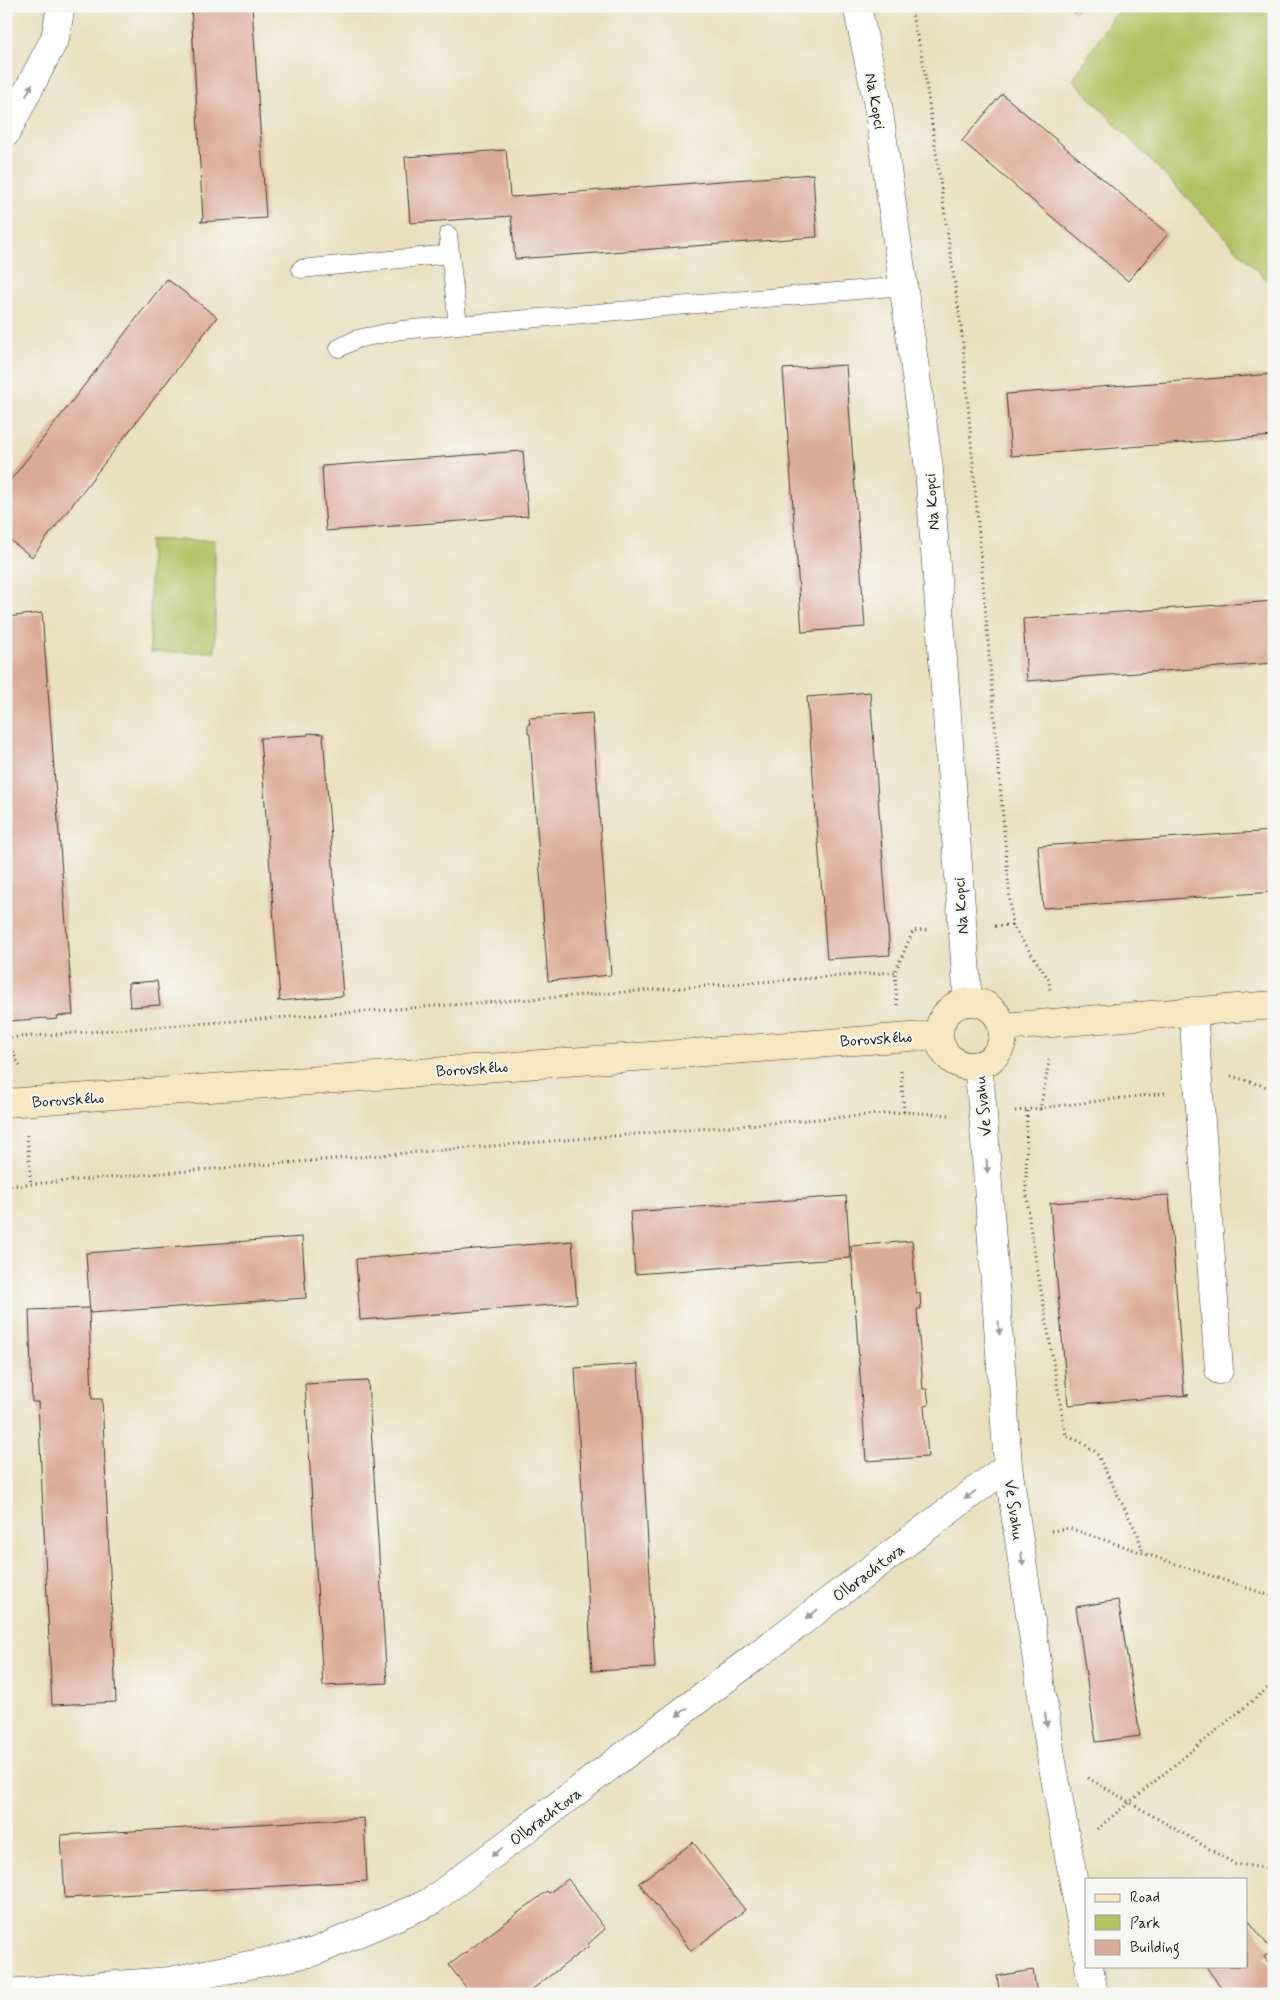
<svg xmlns="http://www.w3.org/2000/svg" width="1280" height="2000" viewBox="0 0 1280 2000" font-family="Mynerve,sans-serif">
<rect width="100%" height="100%" fill="#f6f6f2"/>
<filter id="ink" filterUnits="userSpaceOnUse"><feTurbulence type="fractalNoise" baseFrequency=".02" numOctaves="2"/><feDisplacementMap in="SourceGraphic" scale="10" xChannelSelector="R" yChannelSelector="G"/><feConvolveMatrix kernelMatrix="1 2 1 2 8 2 1 2 1" color-interpolation-filters="sRGB"/></filter>
<filter id="wash" filterUnits="userSpaceOnUse"><feTurbulence type="fractalNoise" baseFrequency=".0096" numOctaves="4" result="noise"/><feDisplacementMap in="SourceGraphic" scale="20" xChannelSelector="R" yChannelSelector="G"/><feGaussianBlur stdDeviation="1.12" result="paint"/><feColorMatrix in="noise" values="0 0 0 0 0 0 0 0 0 0 0 0 0 0 0 0 0 1.4 0 .05"/><feComposite in="paint" operator="in"/></filter>
<g filter="url(#wash)">
<rect width="100%" height="100%" fill="#eae0bf"/>
<!-- green -->
<path fill="#b2c164" stroke="#676e40" d="M1119,6h155v282l-201,-208z
M150,540h65v112h-65z"/>
<g id="blocks">
<!-- building -->
<path fill="#dbab99" d="M191,6h61l14,212 -66,4 3,-2z
M1067,6h14l-6,7z
M1002,94l166,140 -40,47 -166,-140z
M506,150l4,46 2,1 301,-23 4,63 -302,22 -4,-43 -101,7 -5,-66z
M167,279l50,38 -185,240 -26,-20v-51z
M846,365l19,262 -63,5 -19,-263z
M1274,374v62l-263,20 -5,-62z
M523,451l5,65 -202,15 -4,-65z
M1274,601v62l-247,18 -4,-62z
M42,613l31,402 -16,1 1,3 -11,1 -1,-2 -36,3 -4,-55v-349z
M870,692l20,263 -63,4 -20,-262z
M592,713l19,262 -63,6 -18,-247h-2v-10h2l-1,-6z
M308,733l15,1 20,262 -66,5 3,-2 -20,-261 48,-3z
M1274,831v61l-231,16 -5,-62z
M157,981l3,24 -30,2 -2,-24z
M1169,1195l15,199 5,1 -121,10 -18,-202z
M846,1196l4,62 -215,16 -5,-62z
M302,1237l4,61 -216,15 -4,-60z
M572,1241l5,62 -217,17 -4,-61z
M912,1241l4,52h4l1,16h-4l6,80h4l2,16 -5,1 4,51 -62,4 -15,-215z
M89,1308l3,91h10l14,303 -64,3 -14,-303h-6l-3,-92z
M638,1364l17,304 -63,3 -17,-303z
M368,1381l19,302 -64,3 -18,-302z
M1118,1600l22,136 -44,6 -20,-135z
M364,1818l3,63 -302,17 -4,-63z
M693,1842l52,68 -54,41 -52,-68z
M568,1879l37,50 -17,15 1,2 -63,48h-55l-22,-29 98,-74 2,2z
M1246,1917l26,34 -8,6 10,13v24h-62l9,-7 -16,-21h41z
M1033,1970l4,24h-37l-3,-18z"/>
</g>
</g>
<g filter="url(#ink)">
<use href="#blocks" fill-opacity="0" stroke="#3b3934" stroke-width="1"/>
<g fill="none" stroke-linecap="round" stroke-linejoin="round">
<defs>
<path id="service" d="M448,235l10,90
M301,269l149,-15
M339,348l18,-9 44,-9 503,-44"/>
<path id="minor" d="M857,6l21,99 51,364 39,533
M6,133l49,-95 6,-32
M1193,1011l26,359
M978,1065l5,49 25,352 43,290 35,194
M1089,1966l5,28
M6,1993l164,-12 144,-29 116,-50 578,-436"/>
<path id="secondary" d="M939 1034a32 32 0 1 1 64 0a32 32 0 1 1-64 0Z
M1002,1027l272,-22
M6,1103l932,-68"/>
</defs>
<!-- service casing -->
<use href="#service" stroke="#3b3934" stroke-width="19"/>
<!-- minor casing -->
<use href="#minor" stroke="#3b3934" stroke-width="29"/>
<!-- secondary casing -->
<use href="#secondary" stroke="#3b3934" stroke-width="29"/>
<!-- path -->
<path stroke="#3b3934" stroke-width="3" stroke-dasharray="1 4" stroke-linecap="butt" d="M910,6l13,55 39,273 50,591 37,55 1,11
M995,926l17,-1
M897,1005l-2,-33 18,-41 16,-1
M6,1038l889,-66
M6,1038l15,31
M901,1071l3,41
M1231,1076l43,13
M1040,1110l10,-53
M1015,1111l150,-18
M1027,1111l-1,75 4,40 36,210 13,5 17,11 42,83 5,18
M27,1135l4,49
M6,1186l898,-74 45,3
M1051,1531l18,-3 205,69
M1088,1778l147,86 39,5
M1097,1829l177,-146"/>
<!-- service -->
<use href="#service" stroke="#fff" stroke-width="18"/>
<!-- minor -->
<use href="#minor" stroke="#fff" stroke-width="28"/>
<!-- secondary -->
<use href="#secondary" stroke="#f7e8c3" stroke-width="28"/>
</g>
<!-- one-way arrows -->
<defs><path id="oneway-solid" d="M-6-.8H1V-3.2L6.5 0L1 3.2V.8H-6Z" transform="scale(1.25)"/></defs>
<g fill="#999">
<use href="#oneway-solid" transform="translate(29 90) rotate(-64)"/>
<use href="#oneway-solid" transform="translate(987 1166) rotate(86)"/>
<use href="#oneway-solid" transform="translate(999 1328) rotate(86)"/>
<use href="#oneway-solid" transform="translate(970 1495) rotate(143)"/>
<use href="#oneway-solid" transform="translate(1022 1559) rotate(82)"/>
<use href="#oneway-solid" transform="translate(812 1614) rotate(143)"/>
<use href="#oneway-solid" transform="translate(682 1712) rotate(143)"/>
<use href="#oneway-solid" transform="translate(1046 1720) rotate(82)"/>
<use href="#oneway-solid" transform="translate(497 1852) rotate(143)"/>
</g>
</g>
<g text-anchor="middle" stroke-width="4" stroke-linejoin="round" paint-order="stroke">
<!-- street labels -->
<g font-size="16" fill="#1c1c1c" stroke="#f6f6f2">
<text transform="translate(876 101) rotate(80)" y="6">Na Kopci</text>
<text transform="translate(931 502) rotate(-94)" y="6">Na Kopci</text>
<text transform="translate(960 906) rotate(-94)" y="6">Na Kopci</text>
<text transform="translate(876 1038) rotate(-4)" y="6">Borovského</text>
<text transform="translate(472 1068) rotate(-4)" y="6">Borovského</text>
<text transform="translate(68 1099) rotate(-4)" y="6">Borovského</text>
<text transform="translate(982 1106) rotate(-96)" y="6">Ve Svahu</text>
<text transform="translate(1015 1510) rotate(82)" y="6">Ve Svahu</text>
<text transform="translate(868 1572) rotate(-37)" y="6">Olbrachtova</text>
<text transform="translate(545 1816) rotate(-37)" y="6">Olbrachtova</text>
</g>
</g>
<!-- margin -->
<rect width="1280" height="2000" fill="none" stroke="#f6f6f2" stroke-width="25"/>
<!-- legend -->
<rect x="1085" y="1878" width="162" height="90" fill="#f6f6f2" stroke="#9f9f9c"/>
<rect x="1095" y="1894" width="25" height="8" fill="#f7e8c3" stroke="#9f9f9c"/>
<text x="1130" y="1902" font-size="15" fill="#1c1c1c">Road</text>
<rect x="1095" y="1915" width="25" height="15" fill="#b2c164" stroke="#9f9f9c"/>
<text x="1130" y="1928" font-size="15" fill="#1c1c1c">Park</text>
<rect x="1095" y="1940" width="25" height="15" fill="#dbab99" stroke="#9f9f9c"/>
<text x="1130" y="1952" font-size="15" fill="#1c1c1c">Building</text>
</svg>
